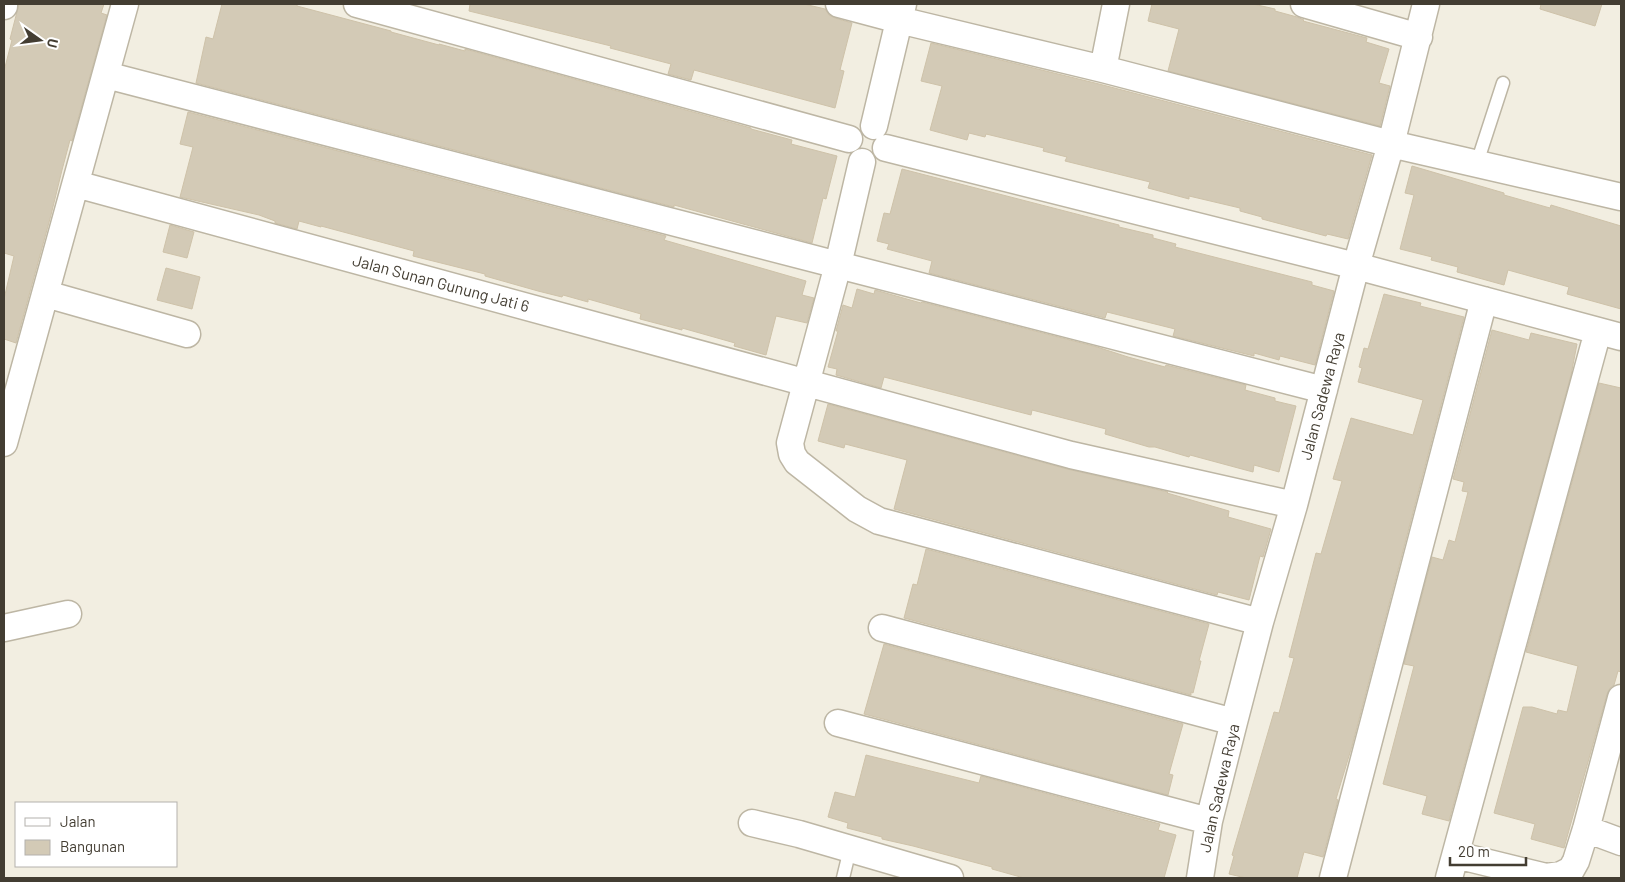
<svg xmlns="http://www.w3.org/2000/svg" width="1625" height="882" viewBox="0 0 1625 882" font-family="Barlow,sans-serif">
<rect width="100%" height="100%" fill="#f2eee1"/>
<!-- building -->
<path fill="#d3cab6" stroke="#cec2a9" d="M19,4h85l-3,9 6,2 -35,126 -2,-1 -8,30 -11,45 -35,128 -12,-4v-40l10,-43 -10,-3v-182l8,-31 -2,-1z
M222,4h75v2l49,13 45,12v1l48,13v-1l26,7v-2l286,79v1l41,11 -1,4 46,12 -11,43 -3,-1 -11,45 -138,-38v2l-478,-124 10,-46 7,2z
M470,4h334l21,5 4,6 6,3 17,5 -12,47 4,1 -9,37 -141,-38 -3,10 -23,-6 3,-10 -61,-16 1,-2 -142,-35z
M1152,4h101l22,5v2l22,6 7,3 -1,1 64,17 -1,4 23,7 -10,34 11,3 -10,40 -212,-55 11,-42 -31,-8z
M1541,4h61l-7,22 -55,-17z
M931,43l168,41 273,71 -24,84 -21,-5 -1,2 -64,-17v-2l-22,-6v-3l-51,-12v3l-41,-11 2,-6 -85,-21 2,-4 -24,-6 1,-3 -58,-14 -1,3 -16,-4 -2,7 -37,-10 12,-44 -21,-5z
M188,112l478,124 -2,4 142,41 -4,14 12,3 -7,25 -31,-7 -10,39 -32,-9 1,-3 -53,-15v2l-42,-11 1,-5 -53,-15v3l-25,-7 -1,2 -24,-6 -53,-15v-2l-72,-18 1,-5 -93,-25v1l-22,-6 -2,8 -22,-6v-2l-16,-6 -79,-18 13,-50 -13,-3z
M1412,166l92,27v2l46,13 1,-3 70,21v83l-54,-15 2,-7 -61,-17 -4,15 -47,-13 1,-5 -27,-7 1,-3 -32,-8 14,-54 -9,-2z
M902,169l217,56v2l34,8v3l23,6 -1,3 137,35v3l22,6 -19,74 -35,-9 -1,4 -25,-7v3l-81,-20 2,-7 -68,-17 -2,6 -176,-45 3,-12 -45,-12 2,-5 -12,-3 7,-28 6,1z
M170,225l24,7 -7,26 -24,-6z
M166,268l34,9 -8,32 -35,-9z
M857,289l17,5 1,-4 46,13 1,-1 175,45 31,10 37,10 1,-2 80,20 -1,5 30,8v3l21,5 -17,66 -25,-7 -1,7 -63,-17 -1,2 -34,-10h-6l-44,-13 1,-5 -74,-19 -1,5 -147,-38 -3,11 -45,-13 1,-6 -9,-2 10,-36h-2l7,-26 9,3z
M1384,294l37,9 -1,3 44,11 -112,429 -16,53 2,1 -15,57 -19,-5 -7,26h-51l-17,-4 5,-18 -2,-1 42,-143 5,1 15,-55 -5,-1 27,-104 5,1 21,-73 -9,-2 18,-61 62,17 10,-35 -65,-18 4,-14 -3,-1 5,-19 4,1z
M1492,330l37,10 2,-7 46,11 -6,31 -122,446 -27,-7 5,-18 -44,-12 31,-118 -10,-2 28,-107 11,3 6,-20 6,2 13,-50 -6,-1 2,-9 -11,-3z
M1599,383l22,5v284l-3,-1 -4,14 -4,3 -3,6 -43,154 -33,-9 4,-15 -41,-11 29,-106h9l25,7 1,-4 9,2 11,-46 -52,-14z
M828,404l239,65 101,23 -1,1 62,18 -1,6 43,12 -8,28 -3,-1 -11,44 -31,-8 -1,3 -323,-86 13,-49 -62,-16 -1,4 -26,-7z
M926,549l283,75 -10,37h2l-8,32 -2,-1v3l-287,-77 9,-34 4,1z
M884,644l299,80 -14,50 4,1 -5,20 -304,-81z
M866,755l113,28 2,-7 179,48 -2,6 18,5 -12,43h-140l-32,-9v-2l-79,-21 -31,-7v-2l-35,-9 1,-5 -20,-6 7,-25 20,5z"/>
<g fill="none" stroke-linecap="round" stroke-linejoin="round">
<defs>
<path id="service" d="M1477,163l26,-80
M843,878l7,-29"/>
<path id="minor" d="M357,4l492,135
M839,4l60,16 204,49 288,75 35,-140
M1304,4l115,33
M4,6v-2
M1103,69l13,-65
M106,75l732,190 486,125
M874,126l29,-122
M886,148l470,118 265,71
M862,162l-24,103 -48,178 2,11 5,8 60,47 22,12 381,101
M76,184l995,271 223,50
M46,294l141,40
M4,443l121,-439
M4,628l64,-14
M882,628l352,94
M838,723l371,98
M752,823l47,11 151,44
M1586,829l35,13
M1456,855l90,22 15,-2 10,-5 5,-9 10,-32 35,-131
M1200,878l9,-57 25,-99 26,-100 34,-117 62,-239 35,-122 230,53
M1333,878l151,-578
M1449,878l149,-547"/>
</defs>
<!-- service casing -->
<use href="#service" stroke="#bdb6a4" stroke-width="15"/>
<!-- minor casing -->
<use href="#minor" stroke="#bdb6a4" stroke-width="29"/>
<!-- service -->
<use href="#service" stroke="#fff" stroke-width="12"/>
<!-- minor -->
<use href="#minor" stroke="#fff" stroke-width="26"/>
</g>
<g text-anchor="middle" stroke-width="4" stroke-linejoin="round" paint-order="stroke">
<!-- street labels -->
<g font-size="16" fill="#433d32" stroke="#fff">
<text transform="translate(441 283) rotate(15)" y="6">Jalan Sunan Gunung Jati 6</text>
<text transform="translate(1322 396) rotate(-75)" y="6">Jalan Sadewa Raya</text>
<text transform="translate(1219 788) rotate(-77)" y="6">Jalan Sadewa Raya</text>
</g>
</g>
<!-- border -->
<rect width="1625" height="882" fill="none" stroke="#433d32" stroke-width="10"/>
<!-- legend -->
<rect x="15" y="802" width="162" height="65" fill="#ffffff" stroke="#b4b1ad"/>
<rect x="25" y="818" width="25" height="8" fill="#ffffff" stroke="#b4b1ad"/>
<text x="60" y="827" font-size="15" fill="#433d32">Jalan</text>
<rect x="25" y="840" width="25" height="15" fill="#d3cab6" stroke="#b4b1ad"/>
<text x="60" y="852" font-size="15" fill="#433d32">Bangunan</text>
<!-- north arrow -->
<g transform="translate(40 40) rotate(104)" stroke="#ffffff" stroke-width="4" paint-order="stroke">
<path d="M0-4L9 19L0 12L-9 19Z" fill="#433d32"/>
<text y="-8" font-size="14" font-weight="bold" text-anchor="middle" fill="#433d32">U</text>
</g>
<!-- scale -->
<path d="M1450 857v8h76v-8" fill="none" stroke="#433d32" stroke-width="2.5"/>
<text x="1458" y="857" font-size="15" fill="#433d32" stroke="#ffffff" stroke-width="4" paint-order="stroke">20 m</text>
</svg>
